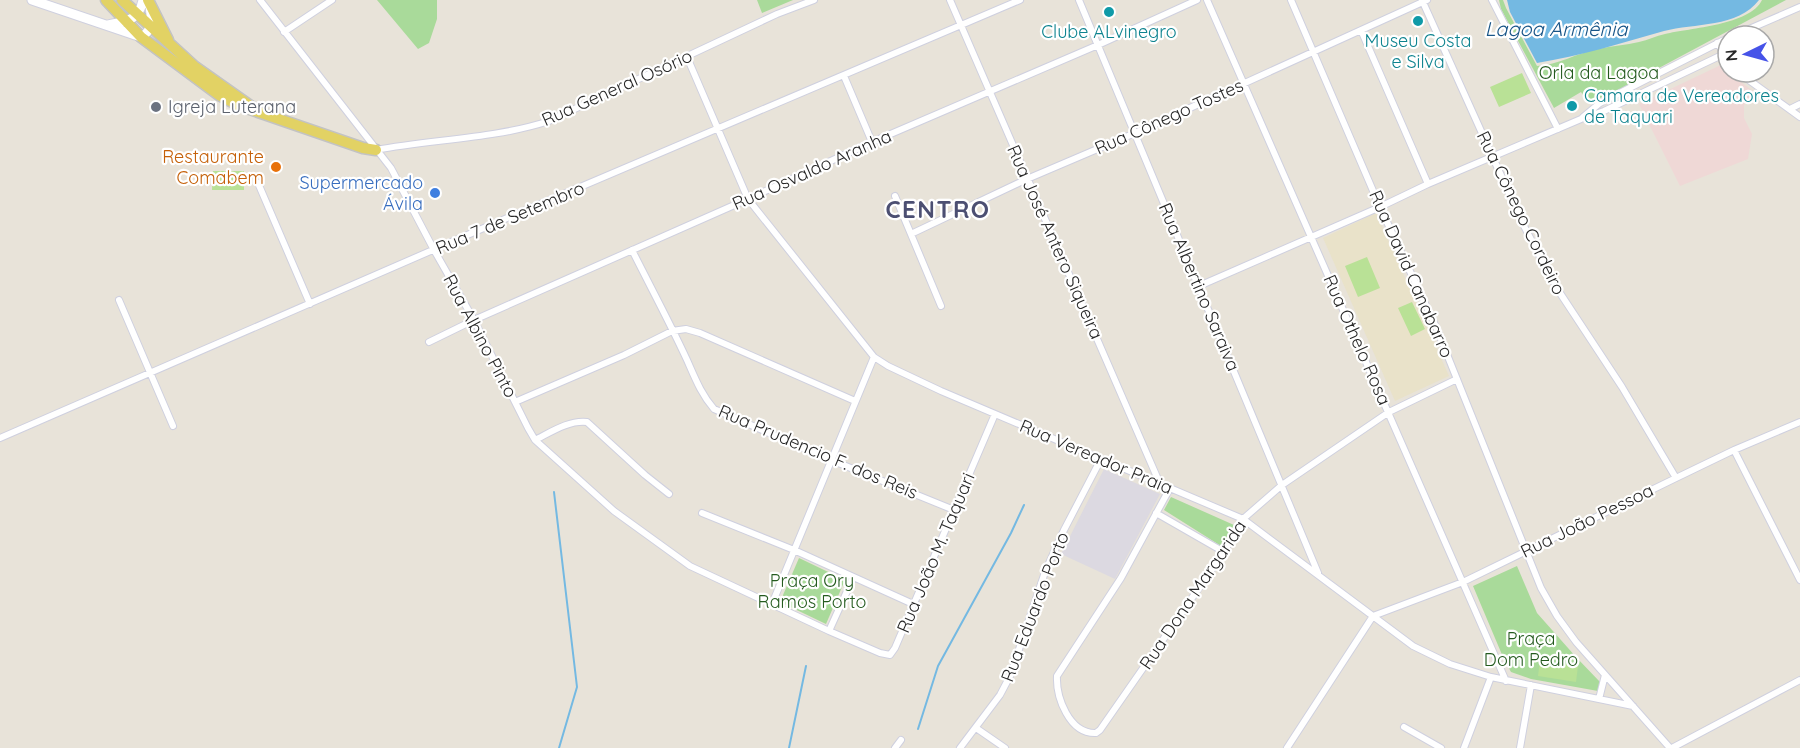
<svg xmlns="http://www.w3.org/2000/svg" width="1800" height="748" viewBox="0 0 1800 748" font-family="Quicksand,sans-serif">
<rect width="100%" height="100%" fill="#e8e3d9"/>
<!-- industrial -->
<path fill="#dcd9e1" d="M1104,469l56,25 -45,85 -54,-25z"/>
<!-- education -->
<path fill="#e9e2c9" d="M1376,213l73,163 -54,25 -72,-163z"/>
<!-- medical -->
<path fill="#efd8d6" d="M1725,63l3,4v5h4l9,10 14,11 -11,12v13l8,16 -4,25 -68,27 -41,-82z"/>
<!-- green -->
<path fill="#a9da9a" d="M377,0h60v19l-8,24 -11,6z
M757,0h36l-31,13z
M1499,0h4l3,8 31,58c21,-1 40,-13 61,-17 14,-3 28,-4 41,-7 9,-2 17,-6 26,-8 25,-6 85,-9 97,-34h24l-172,92 -26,11 -7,-11 -27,16 -53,-99z
M1171,497l63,28 -13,21 -57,-36z
M799,558l46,22 -19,44 -46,-22z
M1517,566l20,47 39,44 24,25 -2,9 -67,-12 -20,-7 -8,-15 -30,-71z"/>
<!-- pitch -->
<path fill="#b9e196" d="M1522,73l9,20 -32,14 -9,-20z
M213,171h31v19h-32z
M1367,257l13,31 -22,9 -13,-31z
M1412,302l13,27 -14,7 -13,-28z
M1540,661l38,5 -2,16 -38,-6z"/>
<!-- water -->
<path fill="#74b9e2" d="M1507,0h252c-21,28 -65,23 -95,31 -42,12 -84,25 -127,32l-27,-51z"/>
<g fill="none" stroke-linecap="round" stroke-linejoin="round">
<!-- stream -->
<path stroke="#74b9e2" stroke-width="2" d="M554,492l23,195 -18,61
M918,729l20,-63 73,-133 13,-28
M789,748l17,-82"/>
<defs>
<path id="street" d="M260,0l131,168 43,82 40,70 54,108 7,12 79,71 76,55 139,65 51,22 10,2 5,-7 100,-234
M950,0l210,484
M1079,0l239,573
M1207,0l299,681
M1291,0l89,207 56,120 105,261 16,28 19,26 94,106
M1422,0l100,222 20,39 18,32 62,94 54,91
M1492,0l66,129
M1361,30l67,154
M284,32l48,-32
M1733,36l67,-29
M1717,43l11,15
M687,57l61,142 126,158 14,9 53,25 302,128 170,127 37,18 41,13 142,29
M1741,72l5,6 54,39
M844,76l28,66
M1790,109l10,-5
M1583,117l17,-14 128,-65
M376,150c57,-11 118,-11 173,-29l228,-107 37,-14
M258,183l52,121
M895,196l46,110
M911,234l116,-55 108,-46 292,-133
M632,250c18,36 38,73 55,110 8,18 14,34 27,49l117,51 123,50
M1199,286l181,-79 48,-23 153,-65 23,-8 120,-57
M119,300l54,126
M429,342l45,-22 274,-121 124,-57 226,-97 99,-45
M515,402l109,-47 48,-24 14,-2 14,4 155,68
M0,438l465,-202 555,-236
M535,440c16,-8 34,-20 52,-18l58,53 24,19
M1734,450l66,130
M1170,488l-49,90 -64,98c-1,21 12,58 39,57l4,-3 124,-178 19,-33 39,-34 107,-73 68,-33
M702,513l92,37 119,54
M1156,513l68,39
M772,604l102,-247
M1373,616l90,-34 213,-104 58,-28 66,-28
M829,631l24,-53
M1599,699l6,-24
M1404,727l37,21
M976,728l29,20
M895,748l6,-8
M960,748l40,-53 10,-19 35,-104 19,-42 37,-71
M1287,748l86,-132
M1464,748l27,-71
M1520,748l11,-63
M1672,748l128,-68"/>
<path id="secondary" d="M32,0l109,37c12,-6 11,-18 9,-30
M108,25c18,-4 31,-4 35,-25"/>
<path id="primary" d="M106,0l35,37 78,58 19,10 125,43 13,2
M122,0l72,66 58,41
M148,0l20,40"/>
</defs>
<!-- street casing -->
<use href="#street" stroke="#cfd0df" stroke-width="8"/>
<!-- secondary casing -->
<use href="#secondary" stroke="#cfd0df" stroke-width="11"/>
<!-- primary casing -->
<use href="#primary" stroke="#c3c3c3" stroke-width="13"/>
<!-- street -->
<use href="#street" stroke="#fff" stroke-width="6"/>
<!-- secondary -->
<use href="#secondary" stroke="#fff" stroke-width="9"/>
<!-- primary -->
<use href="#primary" stroke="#e2d264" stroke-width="10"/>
</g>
<!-- markers -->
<g fill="#0f9aa8" stroke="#fff" stroke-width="2">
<circle cx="1109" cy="12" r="6"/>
<circle cx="1418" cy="21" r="6"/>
<circle cx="1572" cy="106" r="6"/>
</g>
<circle fill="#6b7280" stroke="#fff" stroke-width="2" cx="156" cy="107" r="6"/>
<circle fill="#e8710a" stroke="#fff" stroke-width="2" cx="276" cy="167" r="6"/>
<circle fill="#3f7fe0" stroke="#fff" stroke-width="2" cx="435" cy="193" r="6"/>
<g text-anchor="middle" stroke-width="4.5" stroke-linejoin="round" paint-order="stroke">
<!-- culture labels -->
<g font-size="18" fill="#0d838f" stroke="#fff">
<text x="1109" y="38">Clube ALvinegro</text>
<text x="1418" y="47">Museu Costa<tspan x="1418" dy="21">e Silva</tspan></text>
<text x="1584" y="102" text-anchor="start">Camara de Vereadores<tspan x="1584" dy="21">de Taquari</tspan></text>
</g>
<!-- park labels -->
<g font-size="18" fill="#255b1f" stroke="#fff">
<text x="1599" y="79">Orla da Lagoa</text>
<text x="812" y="587">Praça Ory<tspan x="812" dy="21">Ramos Porto</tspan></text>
<text x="1531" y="645">Praça<tspan x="1531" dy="21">Dom Pedro</tspan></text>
</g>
<!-- street labels -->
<g font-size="18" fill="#272727" stroke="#fff">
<text transform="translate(617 88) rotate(-24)" y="6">Rua General Osório</text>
<text transform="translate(1169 117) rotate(-24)" y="6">Rua Cônego Tostes</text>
<text transform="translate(812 170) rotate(-24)" y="6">Rua Osvaldo Aranha</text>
<text transform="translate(1521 213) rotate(64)" y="6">Rua Cônego Cordeiro</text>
<text transform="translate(510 218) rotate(-23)" y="6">Rua 7 de Setembro</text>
<text transform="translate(1055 242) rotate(66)" y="6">Rua José Antero Siqueira</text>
<text transform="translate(1411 274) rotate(66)" y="6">Rua David Canabarro</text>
<text transform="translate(1199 287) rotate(67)" y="6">Rua Albertino Saraiva</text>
<text transform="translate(480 336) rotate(62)" y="6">Rua Albino Pinto</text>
<text transform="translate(1357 340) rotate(66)" y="6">Rua Othelo Rosa</text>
<text transform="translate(818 452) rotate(23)" y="6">Rua Prudencio F. dos Reis</text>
<text transform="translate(1096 457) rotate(23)" y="6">Rua Vereador Praia</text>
<text transform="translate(1587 521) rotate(-26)" y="6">Rua João Pessoa</text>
<text transform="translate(936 553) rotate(-67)" y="6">Rua João M. Taquari</text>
<text transform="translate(1193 595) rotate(-56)" y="6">Rua Dona Margarida</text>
<text transform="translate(1035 607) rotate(-69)" y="6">Rua Eduardo Porto</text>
</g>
<!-- worship labels -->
<g font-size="18" fill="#5b616d" stroke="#fff" text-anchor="start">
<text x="168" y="113">Igreja Luterana</text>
</g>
<!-- food labels -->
<g font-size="18" fill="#c56008" stroke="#fff" text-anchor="end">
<text x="264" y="163">Restaurante<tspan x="264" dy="21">Comabem</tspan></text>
</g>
<!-- shop labels -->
<g font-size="18" fill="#366cbe" stroke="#fff" text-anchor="end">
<text x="423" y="189">Supermercado<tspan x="423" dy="21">Ávila</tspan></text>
</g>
<!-- water labels -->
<g font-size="20" font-style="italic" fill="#195688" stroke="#fff">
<text x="1556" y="36">Lagoa Armênia</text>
</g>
<!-- district labels -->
<g font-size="24" font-weight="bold" letter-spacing="1.5" fill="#4c4f72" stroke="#fff">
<text x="938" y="218">CENTRO</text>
</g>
</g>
<!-- north arrow -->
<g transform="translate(1746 54) rotate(265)"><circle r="28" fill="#ffffff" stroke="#a9a9a9" stroke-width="1.5"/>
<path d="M0-4.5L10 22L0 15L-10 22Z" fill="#4653e8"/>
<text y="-9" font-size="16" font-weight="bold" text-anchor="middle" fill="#272727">N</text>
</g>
</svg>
